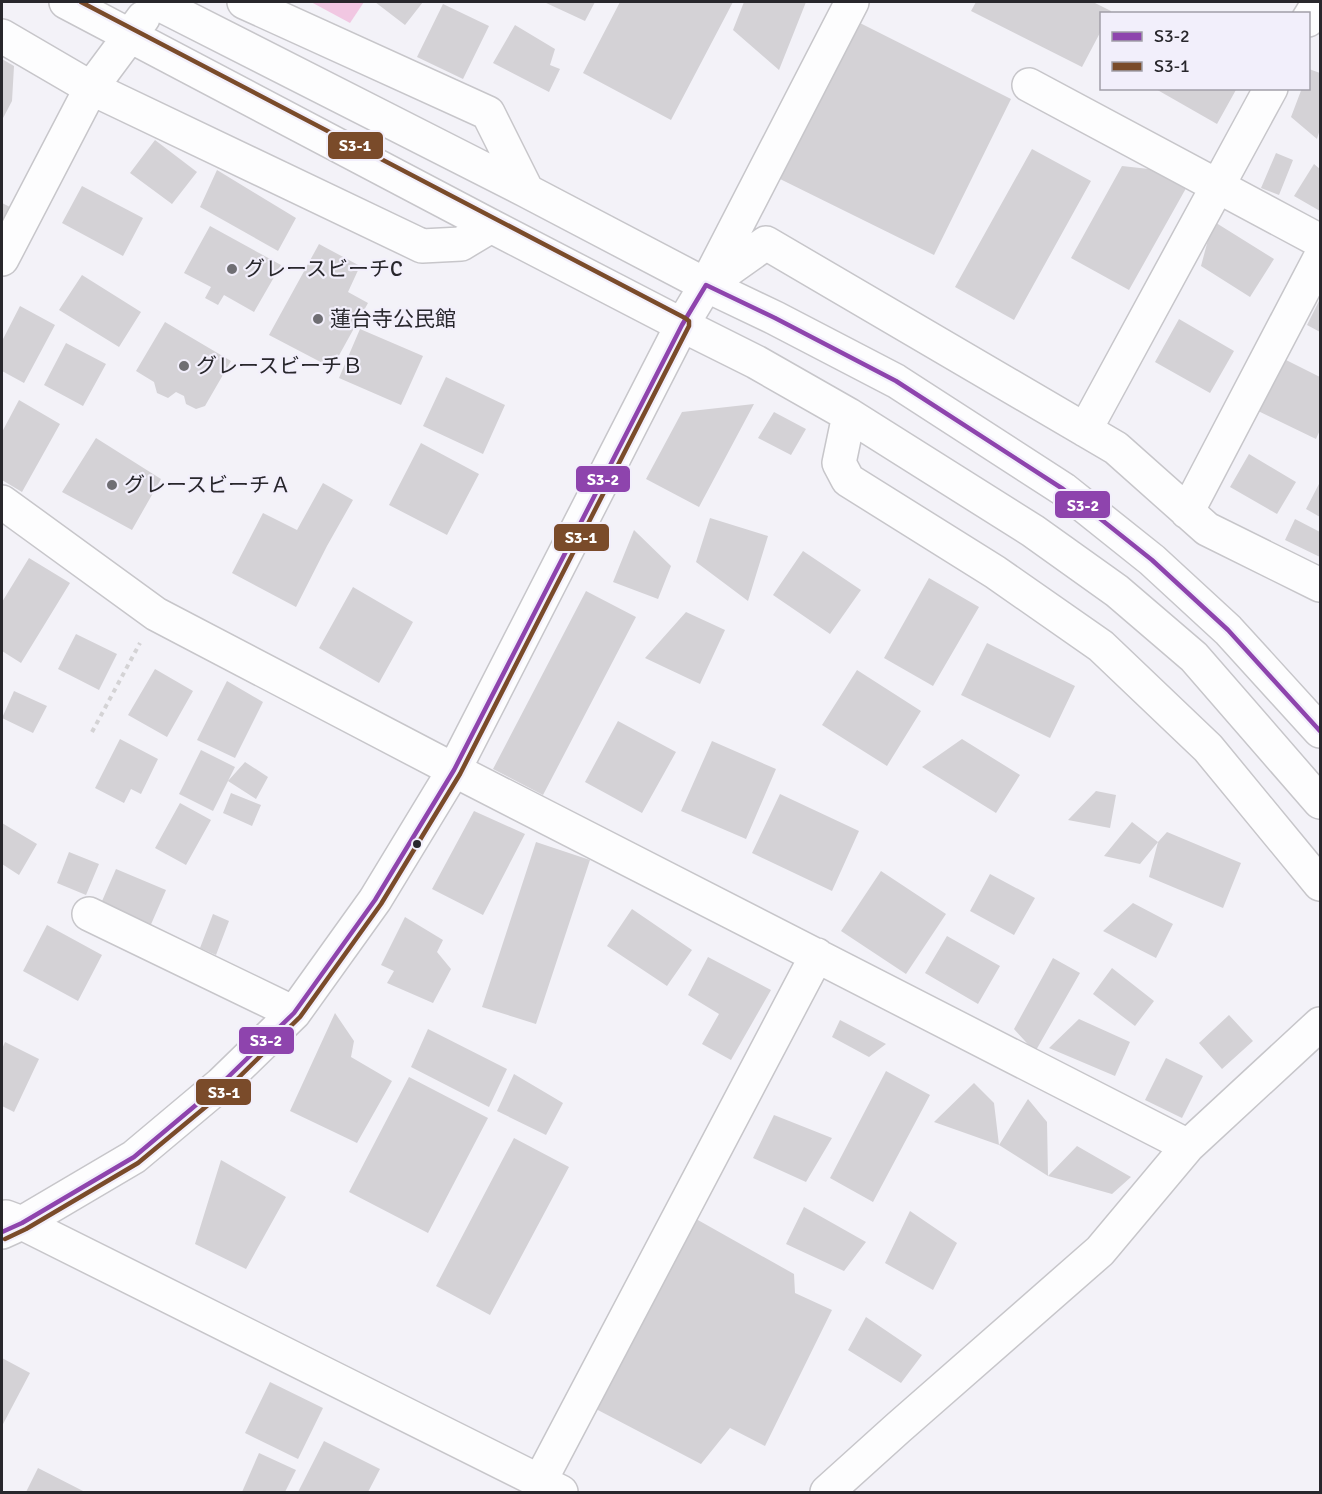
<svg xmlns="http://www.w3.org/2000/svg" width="1322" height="1494" viewBox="0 0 1322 1494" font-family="Signika,'Noto Sans JP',sans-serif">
<rect width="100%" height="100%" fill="#f3f2f8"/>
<!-- green -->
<path fill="#f1c7e2" d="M311,2h53l-14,21z"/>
<!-- building -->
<path fill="#d4d2d6" d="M375,2h48l-18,23z
M544,2h51l-10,19z
M620,2h113l-62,118 -88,-47z
M744,2h62l-27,68 -46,-40z
M976,2h117l18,9 -1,3h-8v15l-20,38 -111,-56z
M443,4l46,22 -26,53 -46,-22z
M856,21l155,78 -77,156 -156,-77z
M515,25l40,24 -5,16 10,4 -11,23 -56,-29z
M2,59l12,7 -2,35 -10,19z
M1309,69l11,4v56l-3,10 -26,-22 11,-29h6z
M1154,88h83l-20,36z
M155,140l42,32 -25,32 -42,-31z
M1032,149l59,32 -77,139 -59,-33z
M1276,153l17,7 -14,35 -18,-7z
M1314,164l6,5v42l-26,-15z
M1122,166l72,8 -65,116 -58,-32z
M217,170l79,48 -18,33 -78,-44z
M82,186l61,32 -20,38 -61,-33z
M2,203l8,4 -8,16z
M1213,221l61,38 -24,38 -49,-31z
M210,226l71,39 -27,47 -30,-17 -6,10 -13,-7 6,-11 -27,-14z
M319,244l41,22 -12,26 20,11 -36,65 -63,-33z
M82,275l59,37 -22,35 -60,-37z
M1320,299v33l-13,-7z
M20,306l35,19 -31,58 -22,-12v-30z
M1179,319l55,32 -24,42 -55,-31z
M165,322l66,39 -26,45 -9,3 -10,-5 -2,-8 -8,-4 -8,6 -11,-5 -3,-11 -18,-11z
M360,329l63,27 -22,49 -62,-27z
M66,343l40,21 -23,42 -39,-21z
M1280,357l40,20v53l-4,9 -62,-30z
M446,377l59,28 -22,49 -60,-28z
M19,400l41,24 -38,68 -20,-12v-48z
M754,404l-55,103 -53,-28 36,-67z
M774,412l32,17 -15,26 -33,-17z
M96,438l65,41 -29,51 -70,-38z
M421,443l58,31 -32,61 -58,-30z
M1249,454l47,28 -19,32 -47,-27z
M1320,482v35l-14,-8z
M323,483l30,17 -26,46 -31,61 -64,-34 31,-60 34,17z
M710,518l58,18 -20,65 -52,-39z
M1295,519l25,13v25l-35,-17z
M634,530l37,36 -13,33 -45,-17z
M803,551l58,39 -31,44 -57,-39z
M29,558l41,25 -49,80 -19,-12v-49z
M929,578l50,29 -46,79 -49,-28z
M353,587l60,35 -34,61 -60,-35z
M586,591l50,26 -93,178 -50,-26z
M686,612l39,18 -25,54 -55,-26z
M76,634l41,20 -18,36 -41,-21z
M987,643l88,43 -25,52 -89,-43z
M155,669l38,22 -26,46 -39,-22z
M857,670l64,41 -34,55 -65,-41z
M227,681l36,21 -28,56 -38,-18z
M14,691l33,15 -14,27 -31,-15z
M618,721l58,31 -34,61 -57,-31z
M120,739l38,20 -17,35 -10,-5 -7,14 -29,-15z
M962,739l58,36 -24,38 -74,-46z
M712,741l64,28 -30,70 -65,-28z
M201,750l34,17 -22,44 -34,-17z
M245,762l23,15 -12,22 -28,-18z
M1096,791l20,4 -6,33 -42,-8z
M231,793l30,12 -9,21 -29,-13z
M780,794l79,37 -27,60 -80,-38z
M180,803l31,17 -25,45 -31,-17z
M474,811l51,23 -42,81 -51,-26z
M1132,822l26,20 9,-10 74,31 -18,45 -74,-31 9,-35 -18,22 -36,-8z
M2,823l35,21 -18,31 -17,-11z
M536,842l54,18 -54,164 -54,-17z
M69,852l30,12 -13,31 -29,-12z
M116,869l50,21 -17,39 -50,-21z
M881,871l65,43 -40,60 -65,-43z
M990,874l45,24 -21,37 -44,-24z
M1133,903l40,21 -17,34 -53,-27z
M632,909l60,41 -25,36 -60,-40z
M213,914l16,7 -13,34 -16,-7z
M405,917l38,23 -6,12 14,17 -18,34 -46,-20 7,-12 -13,-6z
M47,925l55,30 -24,46 -55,-30z
M947,936l53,30 -22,38 -53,-31z
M708,957l63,33 -40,70 -29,-16 17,-30 -31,-19z
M1053,958l27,15 -45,79 -21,-23z
M1112,968l42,33 -19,25 -42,-32z
M335,1013l19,28 -3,16 41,24 -35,62 -67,-32z
M1229,1015l24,26 -31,28 -23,-26z
M1079,1019l51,23 -15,34 -66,-28z
M840,1020l46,24 -17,13 -37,-20z
M428,1029l79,40 -18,38 -78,-40z
M5,1042l34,17 -25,53 -12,-6v-57z
M1166,1058l37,18 -21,42 -37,-18z
M886,1071l44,24 -57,107 -43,-24z
M514,1074l49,29 -17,32 -49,-24z
M409,1077l79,41 -60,115 -79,-41z
M974,1083l20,20 5,42 -65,-23z
M1028,1099l19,23 1,54 -49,-31z
M774,1115l58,23 -26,44 -53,-24z
M514,1138l55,29 -79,148 -54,-29z
M1077,1146l54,31 -19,17 -64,-18z
M221,1160l65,37 -40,72 -51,-25z
M804,1207l62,35 -22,29 -58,-27z
M910,1211l47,32 -24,47 -48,-27z
M689,1215l105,59 1,19 37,17 -67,136 -35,-18 -29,36 -107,-56z
M866,1317l56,38 -21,28 -53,-33z
M2,1358l28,15 -28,53z
M270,1382l53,26 -25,51 -53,-26z
M324,1441l56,28 -12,23h-70z
M259,1453l37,17 -11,22h-43z
M38,1468l47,24h-59z"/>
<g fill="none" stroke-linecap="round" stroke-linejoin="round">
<defs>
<path id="minor" d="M66,2l425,224 191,99 74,37 93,53 184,116 84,60 77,66 126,145
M155,2l372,189 179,94 69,33 121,63 167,108 89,71 76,70 92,101
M244,2l244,111 39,78
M1308,20l11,-18
M2,36l89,52 331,158 39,-2 30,-18
M1029,85l291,156
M2,259l89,-171 52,-70
M711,282l55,-39 350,205 91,81 113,56
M849,415l-10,48 9,17 147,92 106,74 107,102 112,136
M1085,430l186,-342
M2,502l154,112 298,156 734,376
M1187,512l133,-254
M89,914l205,99
M6,1217l16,6 539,269
M2,1232l20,-9 112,-66 87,-73 73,-71 81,-113 79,-130 228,-445 24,-40 146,-283
M540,1481l277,-526
M827,1492l71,-64 202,-177 88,-105 132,-122"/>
</defs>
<!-- minor casing -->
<use href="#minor" stroke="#c7c6ca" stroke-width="36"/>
<!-- path -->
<path stroke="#d4d3d5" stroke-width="4" stroke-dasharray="4.5 4.5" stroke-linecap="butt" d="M92,732l48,-89"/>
<!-- minor -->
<use href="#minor" stroke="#fdfdfe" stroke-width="33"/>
<defs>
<path id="bus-1" d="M2,1232l20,-9 112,-66 87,-73 73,-71 81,-113 79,-130 228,-445 24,-40 69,33 121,63 167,108 89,71 76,70 92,101"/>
<path id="bus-2" d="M5,1239l21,-10 112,-66 88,-73 74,-73 81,-113 79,-130 229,-448v-5l-4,-3 -604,-316"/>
</defs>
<!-- bus-1 casing -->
<use href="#bus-1" stroke="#f2effb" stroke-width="9"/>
<!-- bus-2 casing -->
<use href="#bus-2" stroke="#f2effb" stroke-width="9"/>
<!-- bus-1 -->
<use href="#bus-1" stroke="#8e44ad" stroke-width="4.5"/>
<!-- bus-2 -->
<use href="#bus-2" stroke="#7a4b2a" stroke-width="4.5"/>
</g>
<!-- markers -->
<g fill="#6f6e73" stroke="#f2effb" stroke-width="2">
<circle cx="232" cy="269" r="6"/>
<circle cx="318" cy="319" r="6"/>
<circle cx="184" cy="366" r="6"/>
<circle cx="112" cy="485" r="6"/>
</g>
<circle fill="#28272c" stroke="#f2effb" stroke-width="2" cx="417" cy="844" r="5"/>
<g text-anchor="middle" stroke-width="4.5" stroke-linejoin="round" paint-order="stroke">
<!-- poi labels -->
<g font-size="21" fill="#28272c" stroke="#f2effb" text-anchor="start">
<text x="244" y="276">グレースビーチC</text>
<text x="330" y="326">蓮台寺公民館</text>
<text x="196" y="373">グレースビーチＢ</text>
<text x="124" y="492">グレースビーチＡ</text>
</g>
</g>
<g stroke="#f2effb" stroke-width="2">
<rect x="327" y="131" width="57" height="29" rx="6" fill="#7a4b2a"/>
<rect x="575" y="465" width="56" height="28" rx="6" fill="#8e44ad"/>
<rect x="1054" y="490" width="57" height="29" rx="6" fill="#8e44ad"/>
<rect x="553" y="523" width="57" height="29" rx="6" fill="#7a4b2a"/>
<rect x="238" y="1026" width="57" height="29" rx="6" fill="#8e44ad"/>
<rect x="195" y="1078" width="57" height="28" rx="6" fill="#7a4b2a"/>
</g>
<g font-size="16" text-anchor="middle" font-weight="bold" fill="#fff">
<text x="355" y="151">S3-1</text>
<text x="603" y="485">S3-2</text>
<text x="1083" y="511">S3-2</text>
<text x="581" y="543">S3-1</text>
<text x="266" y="1046">S3-2</text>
<text x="224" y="1098">S3-1</text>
</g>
<!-- border -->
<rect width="1322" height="1494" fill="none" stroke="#28272c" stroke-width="6"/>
<!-- legend -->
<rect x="1100" y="12" width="210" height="78" fill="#f2effb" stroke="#a19fa8" stroke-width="1.5"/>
<rect x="1112" y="32" width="30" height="9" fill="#8e44ad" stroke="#a19fa8" stroke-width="1.5"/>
<text x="1154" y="42" font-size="18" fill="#28272c">S3-2</text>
<rect x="1112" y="62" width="30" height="9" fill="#7a4b2a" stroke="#a19fa8" stroke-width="1.5"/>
<text x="1154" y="72" font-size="18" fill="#28272c">S3-1</text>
</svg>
